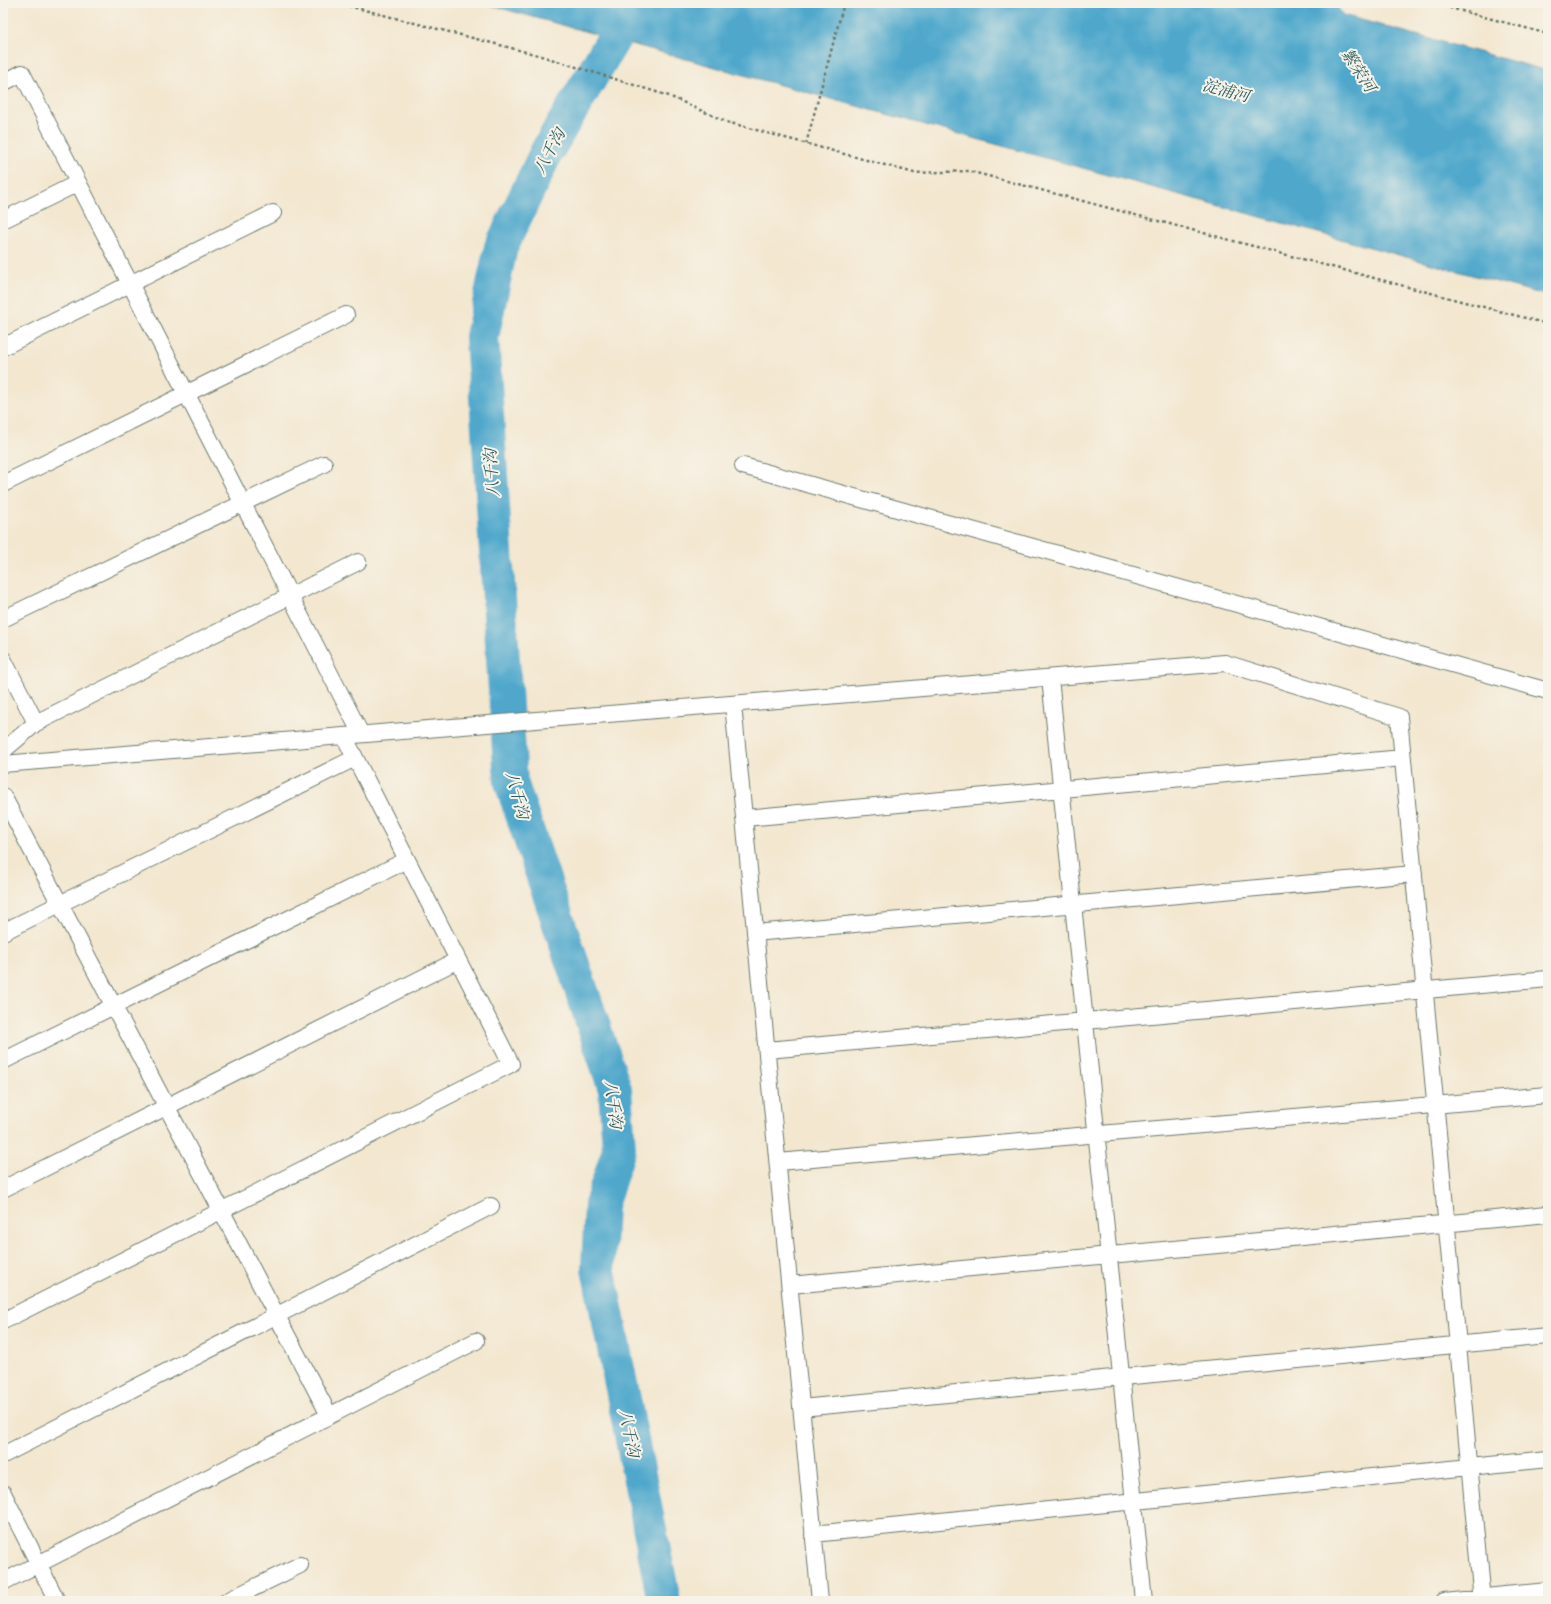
<svg xmlns="http://www.w3.org/2000/svg" width="1551" height="1604" viewBox="0 0 1551 1604" font-family="'IM FELL Double Pica','Noto Serif SC',serif">
<rect width="100%" height="100%" fill="#f7f3e8"/>
<filter id="ink" filterUnits="userSpaceOnUse"><feTurbulence type="fractalNoise" baseFrequency=".025" numOctaves="2"/><feDisplacementMap in="SourceGraphic" scale="8" xChannelSelector="R" yChannelSelector="G"/><feConvolveMatrix kernelMatrix="1 2 1 2 8 2 1 2 1" color-interpolation-filters="sRGB"/></filter>
<filter id="wash" filterUnits="userSpaceOnUse"><feTurbulence type="fractalNoise" baseFrequency=".012" numOctaves="4" result="noise"/><feDisplacementMap in="SourceGraphic" scale="16" xChannelSelector="R" yChannelSelector="G"/><feGaussianBlur stdDeviation="0.9" result="paint"/><feColorMatrix in="noise" values="0 0 0 0 0 0 0 0 0 0 0 0 0 0 0 0 0 1.4 0 .05"/><feComposite in="paint" operator="in"/></filter>
<g filter="url(#wash)">
<rect width="100%" height="100%" fill="#f3e7d0"/>
<!-- water -->
<path fill="#4fa8cc" stroke="#377280" d="M482,3h817l249,68v225z"/>
<g fill="none" stroke-linecap="round" stroke-linejoin="round">
<!-- canal -->
<path stroke="#4fa8cc" stroke-width="34" d="M635,3l-88,148 -46,96 -19,90 29,445 104,307 4,60 -18,56 -3,63 66,333
M1315,3l30,45"/>
</g>
</g>
<g filter="url(#ink)">
<g fill="none" stroke-linecap="round" stroke-linejoin="round">
<defs>
<path id="lane" d="M3,83l19,-10 339,661
M3,220l75,-37
M3,347l270,-134
M743,466l805,225
M3,484l343,-169
M3,619l321,-155
M3,659l33,64
M1050,678l94,923
M733,704l87,897
M3,751l33,-28 322,-161
M3,764l1222,-101 174,54 83,884
M3,796l326,619
M745,818l658,-60
M3,932l352,-174
M755,933l659,-59
M767,1050l781,-71
M3,1061l404,-201
M778,1162l770,-67
M3,1189l455,-229
M790,1285l758,-71
M3,1321l508,-257 -167,-328
M801,1408l747,-72
M3,1455l488,-249
M3,1493l54,108
M813,1534l735,-75
M3,1582l473,-241
M227,1601l73,-36
M1444,1601l104,-10"/>
</defs>
<!-- lane casing -->
<use href="#lane" stroke="#69786b" stroke-width="18"/>
<!-- path -->
<path stroke="#69786b" stroke-width="2.5" stroke-dasharray="3 3" stroke-linecap="butt" d="M337,3l201,52 131,41 58,26 187,51 55,-2 579,153
M1432,3l116,31
M806,144l38,-141"/>
<!-- lane -->
<use href="#lane" stroke="#fff" stroke-width="16"/>
</g>
</g>
<g text-anchor="middle" stroke-width="4" stroke-linejoin="round" paint-order="stroke">
<!-- water labels -->
<g font-size="16" font-style="italic" fill="#2d5d62" stroke="#f7f3e8">
<text transform="translate(1359 70) rotate(57)" y="6">繁荣河</text>
<text transform="translate(1226 90) rotate(15)" y="6">淀浦河</text>
<text transform="translate(549 151) rotate(-62)" y="6">八千沟</text>
<text transform="translate(491 473) rotate(-94)" y="6">八千沟</text>
<text transform="translate(518 795) rotate(75)" y="6">八千沟</text>
<text transform="translate(614 1104) rotate(83)" y="6">八千沟</text>
<text transform="translate(630 1433) rotate(79)" y="6">八千沟</text>
</g>
</g>
<!-- margin -->
<rect width="1551" height="1604" fill="none" stroke="#f7f3e8" stroke-width="16"/>
</svg>
